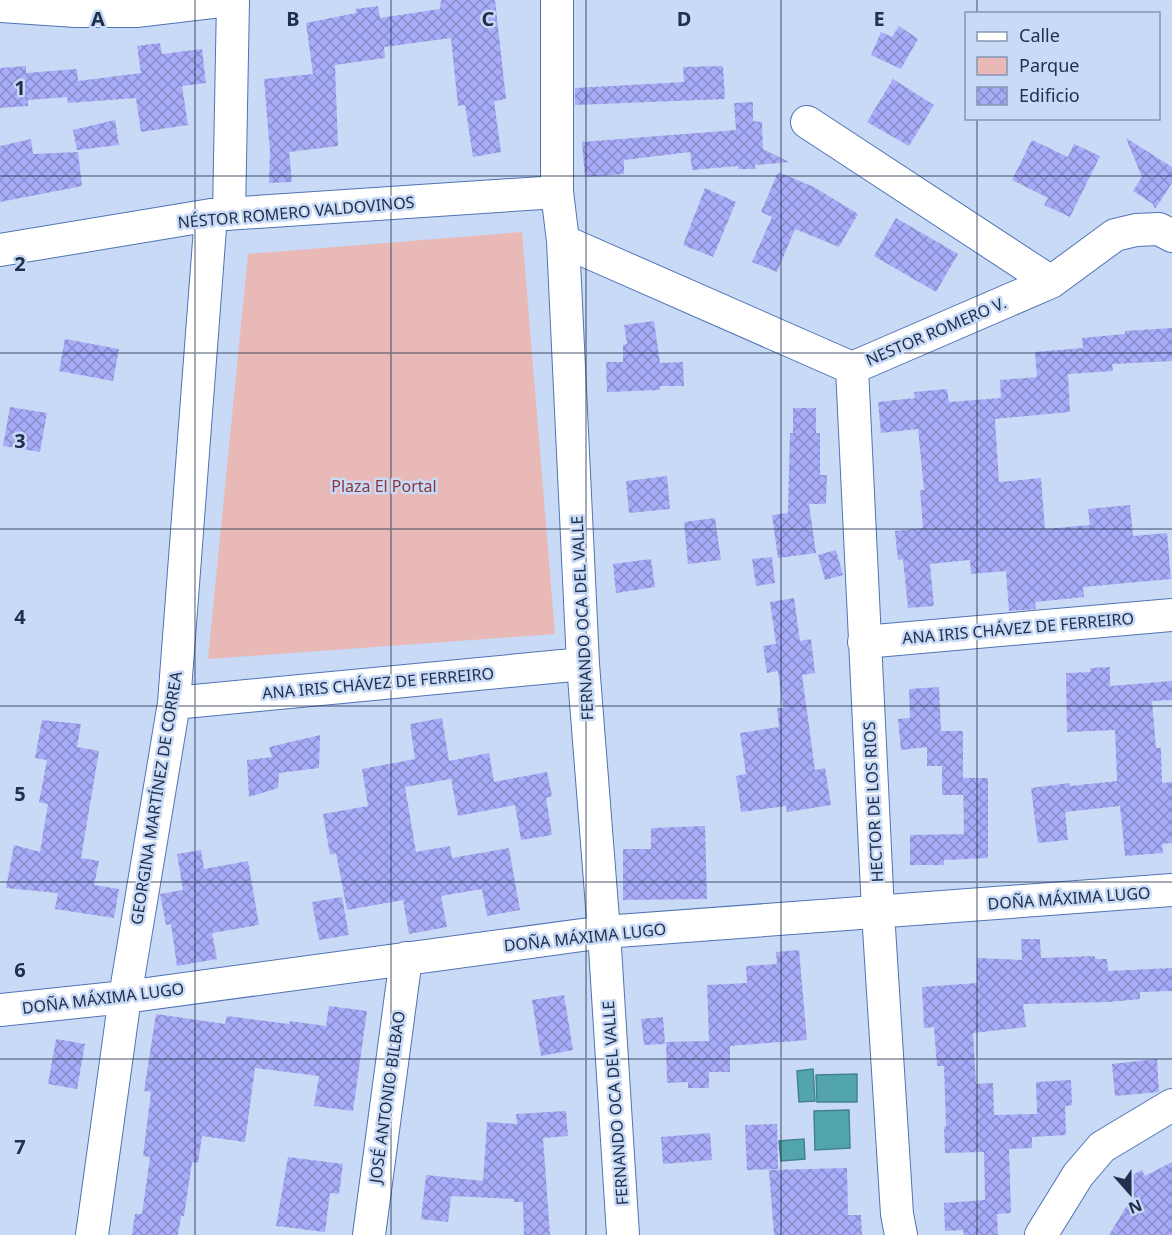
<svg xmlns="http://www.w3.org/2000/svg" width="1172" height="1235" viewBox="0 0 1172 1235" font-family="'Noto Sans',sans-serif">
<defs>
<pattern id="building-cross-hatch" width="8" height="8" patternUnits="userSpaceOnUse" patternTransform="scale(1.5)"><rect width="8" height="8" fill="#a7abf8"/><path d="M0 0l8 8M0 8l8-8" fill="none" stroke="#888ccb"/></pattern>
</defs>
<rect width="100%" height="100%" fill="#c9daf7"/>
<!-- park -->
<path fill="#e8b9b7" d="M522,232l33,402 -347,25 40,-405z"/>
<!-- water -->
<path fill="#52a6ab" stroke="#43838f" stroke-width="1.5" d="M813,1069l2,32 -16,1 -2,-31z
M857,1074v28h-40l-1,-27z
M849,1110l1,38 -35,2 -1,-39z
M804,1139l1,20 -24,2 -2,-20z"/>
<!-- building -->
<path fill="url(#building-cross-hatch)" d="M441,0h54l11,99 -12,2 7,51 -28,5 -8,-52 -7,1 -7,-68 -67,9 1,11 -50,7 3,81 -49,6 3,30 -23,1 1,-31 -6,-73 49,-5 -7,-51 50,-10v-4l22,-3 2,12 60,-9z
M899,26l19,13 -17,30 -30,-14 10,-23 11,5z
M160,43l2,11 40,-5 4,34 -24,3 6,39 -47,7 -5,-34 -68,5 -1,-6 -39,3v6l-28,2v-40l26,-2v7l51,-4 1,12 63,-8 -4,-27z
M723,66l2,33 -150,6v-17l109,-6 -1,-15z
M893,79l41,26 -25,41 -42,-24z
M753,102v19l9,1 1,27 26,13 -34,3v4h-17v-3l-46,4 -2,-18 -66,8v14l-39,3 -3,-35 154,-12 -2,-27z
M115,120l4,25 -42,5 -4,-20z
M1126,138l46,29v16l-17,26 -2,-5 -20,-13 9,-14z
M31,139l2,15 45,-2 4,34 -82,16v-56z
M1032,140l36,17 6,-13 26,12 -30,61 -26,-12 4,-7 -36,-18z
M778,172l36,15 44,27 -19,33 -44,-18 -18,43 -25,-10 20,-45 -11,-5z
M705,188l31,14 -23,55 -30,-12z
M896,218l62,36 -22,38 -62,-36z
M654,321l6,42 23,-1 1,24h-24v4l-53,2 -1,-30h17v-17l4,-1 -3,-19z
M1172,328v33l-60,3 1,7 -45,3 2,38 -75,7 4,63 42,-4 4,51 45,-4 -2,-16 42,-4 3,31 34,-3 4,46 -88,8 1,10 -49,5 1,7 -27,2 -3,-40 -35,3 -1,-14 -40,4 4,42 -26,2 -5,-49 -5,1 -3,-29 28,-3 -3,-38h4l-6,-61 -37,4 -3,-31 37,-4 -1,-6 33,-3 2,13 52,-4 -1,-18 37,-3 -2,-25 48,-4 -1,-10 43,-4v-3z
M65,339l54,10 -6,32 -54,-10z
M10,407l37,6 -7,39 -37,-6z
M793,408h23v25h4v42h7l-1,29h-17l7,49 -38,5 -6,-43 16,-2 2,-80h3z
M667,476l3,33 -41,4 -3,-32z
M715,518l6,42 -33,4 -4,-42z
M836,550l7,25 -18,5 -7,-25z
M772,557l3,26 -19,3 -4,-27z
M651,559l4,28 -39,6 -3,-29z
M794,598l6,43 11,-2 4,34 -13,2 13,95 10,-2 6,37 -44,7 -1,-6 -45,6 -5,-36 10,-2 -6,-41 39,-6 -2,-19h6l-5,-37 -11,2 -4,-27 13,-2 -6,-42z
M1110,667v19l62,-5v19l-20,1 4,47h5l1,35 10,-1v61l-10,1 1,9 -38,3 -5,-50 -55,6 3,28 -30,3 -7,-55 39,-5v3l47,-5 -2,-51 -48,2 -1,-59 25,-1 -1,-4z
M939,687l2,44h22v64h-21v-29h-15v-19l-26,3 -3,-31 12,-1 -1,-29z
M442,718l7,43 40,-8 5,29 53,-10 5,24 -6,2 6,37 -31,5 -6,-35 -57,11 -7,-37 -46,8 11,65 34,-6 2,12 57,-10 11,62 -33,6 -5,-27 -41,7 6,31 -38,7 -6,-34 -56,10 -11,-57 -6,2 -7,-41 45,-8 -6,-37 53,-10 -5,-35z
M42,720l39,4 -4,23 22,4 -18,107 18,3 -5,24 25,4 -5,29 -59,-9 3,-16 -52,-5 8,-43 26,7 8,-48 -9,-2 8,-42 -12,-2z
M320,735l-1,33 -40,5 -1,15 -29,9 -2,-37 25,-3 -3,-10z
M963,778h25v80l-44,2v5h-34v-30l54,-1z
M705,826l2,73 -84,1v-51h28v-21z
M201,850l3,19 44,-8 11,64 -47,8 5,26 -40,7 -6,-42 -5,1 -6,-31 23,-4 -6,-36z
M342,897l7,38 -30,5 -7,-38z
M1021,939h19l1,19 54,-2v3h12l1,12 64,-3v23l-32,1v7l-31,3 -86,2 3,23 -53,6 3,51 17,-1 1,32 43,-1 -1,-32 35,-2 1,25 -7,1 1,29 -34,2v11l-23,1 2,64 -14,1 1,21h-34l-1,-5 -18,1 -1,-28 41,-3 -1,-48 -39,1 -1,-26h2l-2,-61h-7l-3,-39 -10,1 -2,-41 55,-4v-25l45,2z
M799,950l8,90 -77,6v26h-21v16h-21v-6l-21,1 -1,-41 43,-1 -2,-56 40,-2 -1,-17 31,-2 -1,-12z
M564,995l9,55 -32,6 -9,-56z
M329,1006l38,5 -14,100 -39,-5 5,-30 -64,-8 -10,74 -43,-6 -4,27 -6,-1 -8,54h-3l-3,19h-46l3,-21h7l8,-57 -7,-1 8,-64 -7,-1 12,-77 69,10 2,-8 62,8 1,-3 36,5z
M663,1017l2,27 -21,1 -3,-26z
M56,1039l29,5 -8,45 -29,-5z
M1157,1059l2,33 -44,4 -3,-32z
M566,1111l2,25 -25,2 7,97h-26l-1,-33h-9v-3l-63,-3 -3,26 -27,-3 5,-44 57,6 4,-59 30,2 -1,-10z
M777,1124l1,45 -31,1 -2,-45z
M710,1133l2,27 -49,4 -2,-27z
M288,1157l55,7 -4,30 -9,-1 -5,39 -49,-6z
M1172,1162v73h-63l22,-36 -9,-19 20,-10 3,6z
M847,1168l1,47h13l1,20h-88l-5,-65z"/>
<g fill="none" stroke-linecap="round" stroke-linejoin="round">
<defs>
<path id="minor" d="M557,0v192l6,49 20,423 21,268 19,303
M0,6l76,5h60l93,-11
M807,122l244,160
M229,214l4,-214
M563,241l289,127 199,-86 64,-47 21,-5 23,-1 13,7
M0,250l211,-35 346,-23
M852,368l26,544 19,302 4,21
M864,642l308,-27
M174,703l409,-39
M0,1010l125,-13 479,-65 568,-42
M92,1235l33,-238 49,-294 37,-488
M369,1235l37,-277
M1041,1235l37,-60 24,-28 70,-42"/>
</defs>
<!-- minor casing -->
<use href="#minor" stroke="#4f74b4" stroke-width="34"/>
<!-- minor -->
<use href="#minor" stroke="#fff" stroke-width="32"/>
</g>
<!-- grid -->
<path fill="none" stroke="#21314d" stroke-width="1.5" stroke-opacity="0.55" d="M195,0v1235M391,0v1235M586,0v1235M781,0v1235M977,0v14M977,118v1117M0,176h1172M0,353h1172M0,529h1172M0,706h1172M0,882h1172M0,1059h1172"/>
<g text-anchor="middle" stroke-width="5" stroke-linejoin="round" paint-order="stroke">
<!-- street labels -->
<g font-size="16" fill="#21314d" stroke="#c9daf7">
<text transform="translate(296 212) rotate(-5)" y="6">NÉSTOR ROMERO VALDOVINOS</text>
<text transform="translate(936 331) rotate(-23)" y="6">NESTOR ROMERO V.</text>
<text transform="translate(582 618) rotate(-93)" y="6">FERNANDO OCA DEL VALLE</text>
<text transform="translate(1018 628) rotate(-5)" y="6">ANA IRIS CHÁVEZ DE FERREIRO</text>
<text transform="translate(378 683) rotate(-5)" y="6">ANA IRIS CHÁVEZ DE FERREIRO</text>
<text transform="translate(156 798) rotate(-81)" y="6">GEORGINA MARTÍNEZ DE CORREA</text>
<text transform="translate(873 802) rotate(-93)" y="6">HECTOR DE LOS RIOS</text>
<text transform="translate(1069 898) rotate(-4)" y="6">DOÑA MÁXIMA LUGO</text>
<text transform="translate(585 937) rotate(-6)" y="6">DOÑA MÁXIMA LUGO</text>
<text transform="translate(103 998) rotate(-7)" y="6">DOÑA MÁXIMA LUGO</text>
<text transform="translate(387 1097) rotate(-82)" y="6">JOSÉ ANTONIO BILBAO</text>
<text transform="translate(615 1103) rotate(-94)" y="6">FERNANDO OCA DEL VALLE</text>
</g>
<!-- park labels -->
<g font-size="16" fill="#8a383a" stroke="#c9daf7">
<text x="384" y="492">Plaza El Portal</text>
</g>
</g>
<g font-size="20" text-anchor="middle" font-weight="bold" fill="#21314d" stroke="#c9daf7" stroke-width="5" stroke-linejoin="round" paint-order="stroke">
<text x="98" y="26">A</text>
<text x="293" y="26">B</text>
<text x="488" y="26">C</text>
<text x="684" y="26">D</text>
<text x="879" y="26">E</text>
<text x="20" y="95">1</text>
<text x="20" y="271">2</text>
<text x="20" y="448">3</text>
<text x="20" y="624">4</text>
<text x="20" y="801">5</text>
<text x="20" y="977">6</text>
<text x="20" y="1154">7</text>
</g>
<!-- legend -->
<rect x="965" y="12" width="195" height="108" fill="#c9daf7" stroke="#8696b3" stroke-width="1.5"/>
<rect x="977" y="32" width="30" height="9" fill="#ffffff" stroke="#8696b3" stroke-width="1.5"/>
<text x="1019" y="42" font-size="18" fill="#21314d">Calle</text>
<rect x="977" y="57" width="30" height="18" fill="#e8b9b7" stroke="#8696b3" stroke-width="1.5"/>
<text x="1019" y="72" font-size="18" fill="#21314d">Parque</text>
<rect x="977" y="87" width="30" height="18" fill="url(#building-cross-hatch)" stroke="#8696b3" stroke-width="1.5"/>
<text x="1019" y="102" font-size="18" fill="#21314d">Edificio</text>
<!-- north arrow -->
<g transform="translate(1130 1193) rotate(159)" stroke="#c9daf7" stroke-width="4.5" paint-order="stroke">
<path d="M0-4.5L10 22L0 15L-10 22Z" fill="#21314d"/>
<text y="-9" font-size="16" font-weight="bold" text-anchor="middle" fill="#21314d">N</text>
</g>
</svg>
